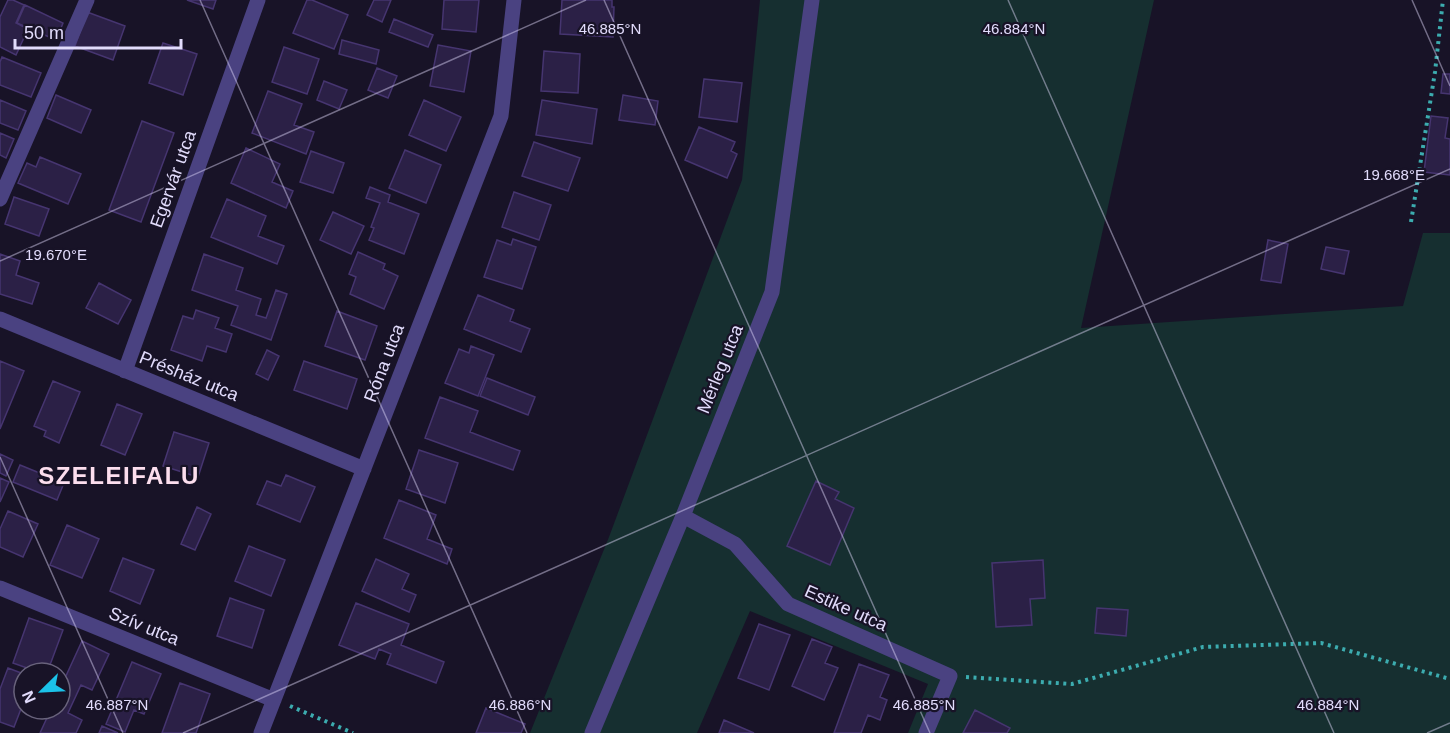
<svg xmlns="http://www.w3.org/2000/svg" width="1450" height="733" viewBox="0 0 1450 733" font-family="Arial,sans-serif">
<rect width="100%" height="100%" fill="#181327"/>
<!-- green -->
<path fill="#162f30" d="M760,0h394l-73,328 322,-22 20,-73h27v500h-542l20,-49 -178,-73 -53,122h-167l79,-196 133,-357z"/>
<!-- building -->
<path fill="#2b2046" stroke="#463570" stroke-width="1.5" d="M8,0h5l11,5 -8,18 12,6 -12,26 -16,-8v-30z
M187,0h29l-3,9z
M307,0h5l36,15 -14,34 -41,-16z
M374,0h17l-9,22 -15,-7z
M444,0h35l-3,32 -34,-3z
M562,0h50v7h2l-1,30 -53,-3z
M25,5l38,18 -7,17 -39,-17z
M87,12l38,14 -12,34 -38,-14z
M394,19l39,16 -5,12 -39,-15z
M342,40l37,10 -3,14 -37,-10z
M163,43l34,11 -14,41 -34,-12z
M438,45l33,6 -7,41 -34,-6z
M284,47l35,12 -12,35 -35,-12z
M544,51l36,3 -2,39 -37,-2z
M2,57l39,16 -10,24 -31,-12v-23z
M377,68l20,8 -9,22 -20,-8z
M1443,74h7v20l-9,-1z
M704,79l38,4 -5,39 -38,-5z
M324,81l23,9 -8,19 -22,-9z
M268,91l34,13 -8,21 20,7 -8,22 -54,-21z
M56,95l35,15 -10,23 -34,-15z
M623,95l35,6 -3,24 -36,-5z
M0,100l26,11 -8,19 -18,-7z
M424,100l37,17 -15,34 -37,-16z
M542,100l55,9 -5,35 -56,-9z
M1431,116l17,2 -3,20 5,1v36l-26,-3z
M142,121l32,12 -33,89 -32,-12z
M699,127l36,15 -4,9 6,3 -10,24 -42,-18z
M0,133l14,6 -8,19 -6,-3z
M534,142l46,16 -12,33 -46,-15z
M246,148l34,16 -8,18 21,9 -7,17 -55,-25z
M405,150l36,15 -15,38 -37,-15z
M311,151l33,12 -11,30 -33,-11z
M40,157l41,17 -13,30 -50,-21 9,-20 9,4z
M370,187l20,8 -2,7 31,12 -15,40 -35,-14 5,-12 -3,-1 9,-24 -14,-5z
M514,192l37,13 -12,35 -37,-13z
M14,197l35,12 -10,27 -34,-12z
M227,199l39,17 -8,20 26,10 -7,18 -66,-27z
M333,212l31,14 -13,28 -31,-14z
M513,239l23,8 -14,42 -38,-12 13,-37 14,5z
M1268,240l20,4 -7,39 -20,-3z
M1326,247l23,4 -5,23 -23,-5z
M358,252l27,12 -2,5 15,7 -14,33 -34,-15 6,-17 -7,-3z
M0,254l20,7 -4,14 23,8 -7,21 -32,-10z
M204,254l39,14 -7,22 25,9 -5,16 10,3 10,-28 11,4 -16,46 -40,-15 7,-19 -46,-16z
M99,283l32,17 -13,24 -32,-16z
M478,295l36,15 -4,11 20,8 -9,23 -57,-23z
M196,310l23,8 -4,10 17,6 -6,18 -19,-6 -5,15 -31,-11 12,-34 10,3z
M337,311l40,15 -12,34 -40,-14z
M471,346l23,9 -16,41 -33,-13 14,-34 10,4z
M267,350l12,6 -11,24 -12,-6z
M0,361l24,10 -24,58z
M304,361l53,18 -10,30 -53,-19z
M487,378l48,19 -7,18 -48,-19z
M53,381l27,11 -21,51 -15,-7 2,-5 -12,-5z
M440,397l38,14 -8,21 50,19 -7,19 -88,-32z
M117,404l25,10 -17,41 -24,-10z
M174,432l35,11 -11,34 -35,-11z
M419,450l39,13 -13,40 -39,-14z
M0,454l13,6 -7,16 -6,-3z
M20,465l44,18 -7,17 -44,-18z
M286,475l29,12 -15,35 -43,-18 10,-23 14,5z
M0,478l9,4 -9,20z
M816,481l23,11 -4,7 19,9 -24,57 -43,-19z
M399,500l37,15 -9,24 25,10 -5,15 -63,-26z
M197,507l14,7 -16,36 -14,-6z
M8,511l30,13 -15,33 -23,-10v-18z
M67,525l32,14 -17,39 -32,-13z
M249,546l36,14 -14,36 -36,-15z
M123,558l31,12 -14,34 -30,-13z
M376,559l33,15 -7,15 14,6 -7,17 -47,-21z
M1043,560l2,38 -15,1 2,26 -36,2 -4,-64z
M230,598l34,12 -12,38 -35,-12z
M356,603l53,21 -8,21 43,17 -8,21 -49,-19 4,-10 -12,-5 -4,10 -36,-14z
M1097,608l31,2 -2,26 -31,-3z
M29,618l34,12 -16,43h-6l-28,-10z
M759,624l31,11 -21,55 -31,-12z
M812,639l20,8 -7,16 13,5 -14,32 -32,-14z
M82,641l27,13 -17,36 -11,-5 -13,28 14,7 -6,13h-36l11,-24h9v-20z
M132,662l29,12 -17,40 -10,-4 -9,22 -19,-8z
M859,664l30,11 -9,22 7,3 -7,20 -12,-5 -7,18h-27z
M8,668l16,6v27l-10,26 -14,-5v-33z
M180,683l30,11 -14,39h-34z
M486,708l39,16 -4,9h-45z
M975,710l35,18 -3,5h-44z
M724,720l30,13h-35z
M102,726l16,7h-19z"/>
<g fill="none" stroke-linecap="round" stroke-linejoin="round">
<!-- path -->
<path stroke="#3cacaf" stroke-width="4" stroke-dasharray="3 4.5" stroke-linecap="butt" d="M1411,222l24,-150 8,-72
M966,677l106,7 131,-37 118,-4 129,36
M290,706l63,27"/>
<!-- minor -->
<path stroke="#4a4281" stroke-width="15" d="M0,199l87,-199
M0,319l364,150
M125,371l133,-371
M683,516l52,28 53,60 162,72 -24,57
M0,588l274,112
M261,733l240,-617 13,-116
M592,733l91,-217 89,-224 40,-292"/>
</g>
<!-- ticks -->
<path fill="none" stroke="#e2dcfc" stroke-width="1.5" stroke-opacity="0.45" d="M200,0l327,733M604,0l326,733M1008,0l326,733M1412,0l38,86M0,261l586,-261M0,457l123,276M183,733l1267,-564M1427,733l23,-10"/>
<g text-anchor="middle" stroke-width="4.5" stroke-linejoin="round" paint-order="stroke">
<!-- street labels -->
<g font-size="18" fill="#e2dcfc" stroke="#181327">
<text transform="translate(173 179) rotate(-70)" y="6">Egervár utca</text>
<text transform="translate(384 363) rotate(-69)" y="6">Róna utca</text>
<text transform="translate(720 369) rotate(-68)" y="6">Mérleg utca</text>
<text transform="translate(189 376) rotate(22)" y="6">Présház utca</text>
<text transform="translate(846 608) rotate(24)" y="6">Estike utca</text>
<text transform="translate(144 626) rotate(22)" y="6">Szív utca</text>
</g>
<!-- district labels -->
<g font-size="24" font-weight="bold" letter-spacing="1.5" fill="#fcdeee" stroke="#181327">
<text x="119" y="484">SZELEIFALU</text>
</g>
</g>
<g font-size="15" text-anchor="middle" fill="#e2dcfc" stroke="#181327" stroke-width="4.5" stroke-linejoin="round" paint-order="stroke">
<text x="610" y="34">46.885°N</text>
<text x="1014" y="34">46.884°N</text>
<text x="1394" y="180">19.668°E</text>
<text x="56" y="260">19.670°E</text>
<text x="117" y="710">46.887°N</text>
<text x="520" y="710">46.886°N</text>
<text x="924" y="710">46.885°N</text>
<text x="1328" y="710">46.884°N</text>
</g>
<!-- north arrow -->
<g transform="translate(42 691) rotate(246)"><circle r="28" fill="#181327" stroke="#69637c" stroke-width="1.5"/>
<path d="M0-4.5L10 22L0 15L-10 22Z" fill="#1bc2e9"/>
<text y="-9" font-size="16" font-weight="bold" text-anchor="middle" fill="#e2dcfc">N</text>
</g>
<!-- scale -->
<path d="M15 39v9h166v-9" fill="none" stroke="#e2dcfc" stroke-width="3"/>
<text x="24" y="39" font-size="18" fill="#e2dcfc" stroke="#181327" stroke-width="4.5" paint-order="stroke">50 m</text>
</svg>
